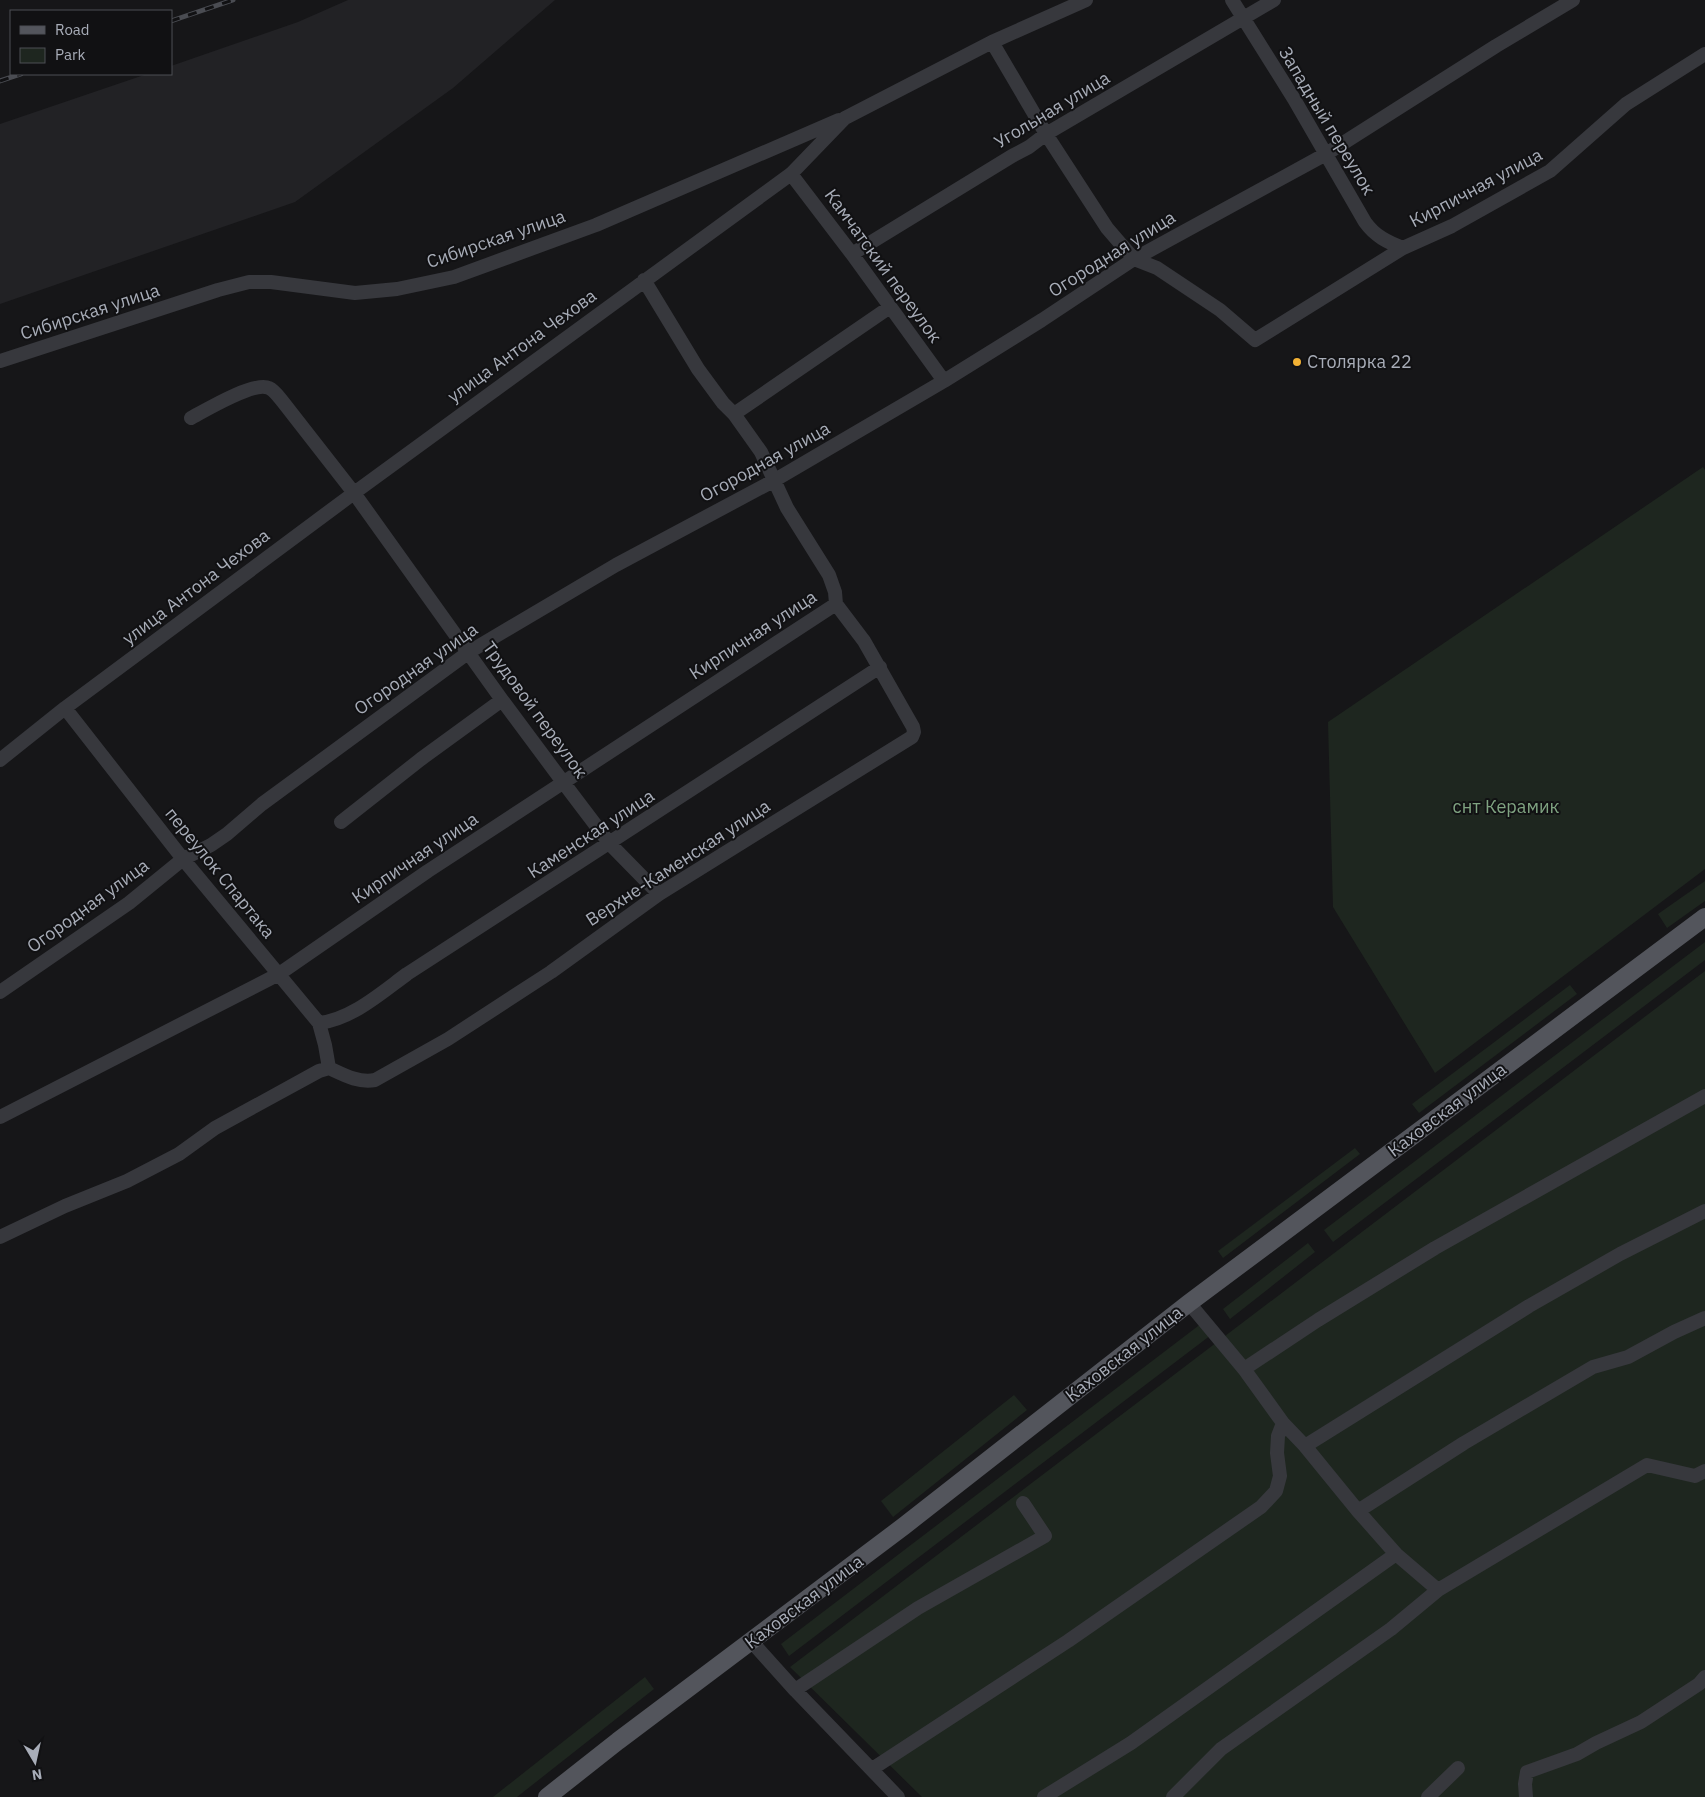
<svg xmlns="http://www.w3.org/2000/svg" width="1705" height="1797" viewBox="0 0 1705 1797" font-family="'IBM Plex Sans',sans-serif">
<rect width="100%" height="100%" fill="#161618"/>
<!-- built -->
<path fill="#222225" d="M348,0h207l-102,88 -158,114 -295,102v-180l147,-50h24v-8l127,-44z"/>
<!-- green -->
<path fill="#1e261f" d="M1703,467l2,3v399l-270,204 -102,-166 -5,-185z
M1705,881v20l-38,27 -9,-14z
M1705,942v18l-372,282 -9,-12z
M1705,971v826h-783l-132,-130z
M1570,985l7,9 -158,119 -7,-9z
M1355,1148l5,6 -137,104 -5,-7z
M1308,1243l7,9 -85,67 -7,-10z
M1202,1323l9,12 -422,321 -8,-12z
M1014,1395l13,15 -134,107 -12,-16z
M645,1677l9,12 -137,108h-24z"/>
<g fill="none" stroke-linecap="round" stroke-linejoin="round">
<!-- minor -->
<path stroke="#37383d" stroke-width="14" d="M1232,0l62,99 71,123c10,14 22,20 38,26
M992,42l54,92 61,94 12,14 15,17 23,9 63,42 35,30 148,-92 49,-22 98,-55 76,-67 79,-50
M791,174l61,80 92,127
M852,254l160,-98 17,-9 17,-13 228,-134
M644,280l54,89 25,34 11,11 27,38 26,56 42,67 6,17 1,12
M0,361l218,-71 31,-8h22l84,11 42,-4 57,-12 142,-52 243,-105
M734,414l156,-107
M191,418c15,-8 63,-37 78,-30 5,2 10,9 14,14l71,91 148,207 61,82 47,62 49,50
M65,708l118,151 136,164 6,22 4,23
M0,760l65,-52 289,-215 437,-319 54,-56 147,-76 94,-42
M341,822l80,-63 81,-59
M0,992l129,-89 54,-44 28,-14 16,-11 35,-30 207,-152 147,-87 159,-85 169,-99 98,-61 92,-61 192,-105 170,-108 77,-46
M319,1023c33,-4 62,-30 88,-49l473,-307
M329,1068c15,7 29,15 46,12l73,-41 103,-67 108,-78 253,-157 2,-5 -1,-5 -49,-86 -28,-37
M0,1117l279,-143 149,-103 408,-267
M0,1237l65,-31 62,-25 52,-27 36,-26 104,-57 10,-3
M1189,1303l55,66 39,54 22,23 53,65 38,43 42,36
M1244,1369l74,-49 117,-72 270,-152
M1305,1446l224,-140 91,-52 85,-43
M1358,1511l106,-68 129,-76 35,-10 46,-25 31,-14
M752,1642l43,48 103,107
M795,1690l123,-82 127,-72 -22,-33
M872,1769l196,-128 193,-134 15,-16 4,-15 -3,-23 1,-17 5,-13
M1044,1797l87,-54 265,-189
M1173,1797l48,-48 170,-120 47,-39 209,-125 48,11 10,-5
M1428,1797l30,-29
M1526,1797l-1,-13 2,-12 50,-18 19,-11 45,-21 58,-38 6,-7"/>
<!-- major -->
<path stroke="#53555c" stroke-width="18" d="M547,1797l71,-56 286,-215 285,-223 516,-386"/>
<defs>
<path id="rail" d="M171,21l62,-21
M0,81l21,-7"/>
</defs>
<!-- rail casing -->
<use href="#rail" stroke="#4a4c52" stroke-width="5"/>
<!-- rail -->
<use href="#rail" stroke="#111113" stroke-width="3" stroke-dasharray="9" stroke-linecap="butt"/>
</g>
<!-- markers -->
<circle fill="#f2b134" stroke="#111113" stroke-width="2" cx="1297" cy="362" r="5"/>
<g text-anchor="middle" stroke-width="4" stroke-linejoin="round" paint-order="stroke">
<!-- street labels -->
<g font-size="18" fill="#a8adb8" stroke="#111113">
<text transform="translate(1052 110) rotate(-31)" y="6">Угольная улица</text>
<text transform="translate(1327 121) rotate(59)" y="6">Западный переулок</text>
<text transform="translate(1476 188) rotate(-28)" y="6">Кирпичная улица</text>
<text transform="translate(496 239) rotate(-19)" y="6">Сибирская улица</text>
<text transform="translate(1112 254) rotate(-32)" y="6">Огородная улица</text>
<text transform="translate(883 266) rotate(54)" y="6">Камчатский переулок</text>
<text transform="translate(90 312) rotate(-18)" y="6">Сибирская улица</text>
<text transform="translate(522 346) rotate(-36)" y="6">улица Антона Чехова</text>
<text transform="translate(765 462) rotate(-29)" y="6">Огородная улица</text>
<text transform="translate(196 587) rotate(-37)" y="6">улица Антона Чехова</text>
<text transform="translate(753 635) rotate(-33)" y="6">Кирпичная улица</text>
<text transform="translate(416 669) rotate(-35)" y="6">Огородная улица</text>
<text transform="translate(535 710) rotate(54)" y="6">Трудовой переулок</text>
<text transform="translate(591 834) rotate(-33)" y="6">Каменская улица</text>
<text transform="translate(415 858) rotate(-34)" y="6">Кирпичная улица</text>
<text transform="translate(678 863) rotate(-33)" y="6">Верхне-Каменская улица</text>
<text transform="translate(220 873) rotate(51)" y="6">переулок Спартака</text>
<text transform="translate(88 906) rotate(-36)" y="6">Огородная улица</text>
<text transform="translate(1447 1110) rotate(-37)" y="6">Каховская улица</text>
<text transform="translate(1124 1354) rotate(-38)" y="6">Каховская улица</text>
<text transform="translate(804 1602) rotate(-37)" y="6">Каховская улица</text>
</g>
<!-- poi labels -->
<g font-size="18" fill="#a8adb8" stroke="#111113" text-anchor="start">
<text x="1307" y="368">Столярка 22</text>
</g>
<!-- park labels -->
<g font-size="18" fill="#7fa381" stroke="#111113">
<text x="1506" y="813">снт Керамик</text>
</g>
</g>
<!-- legend -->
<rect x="10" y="10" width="162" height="65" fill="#111113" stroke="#4d4f55"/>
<rect x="20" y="26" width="25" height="8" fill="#53555c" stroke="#4d4f55"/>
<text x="55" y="35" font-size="15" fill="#a8adb8">Road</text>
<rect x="20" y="48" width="25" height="15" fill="#1e261f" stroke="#4d4f55"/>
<text x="55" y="60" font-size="15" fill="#a8adb8">Park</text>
<!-- north arrow -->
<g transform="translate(35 1762) rotate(171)" stroke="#111113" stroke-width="4" paint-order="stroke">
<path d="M0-4L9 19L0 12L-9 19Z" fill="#a8adb8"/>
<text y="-8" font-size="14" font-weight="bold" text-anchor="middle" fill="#a8adb8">N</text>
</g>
</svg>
